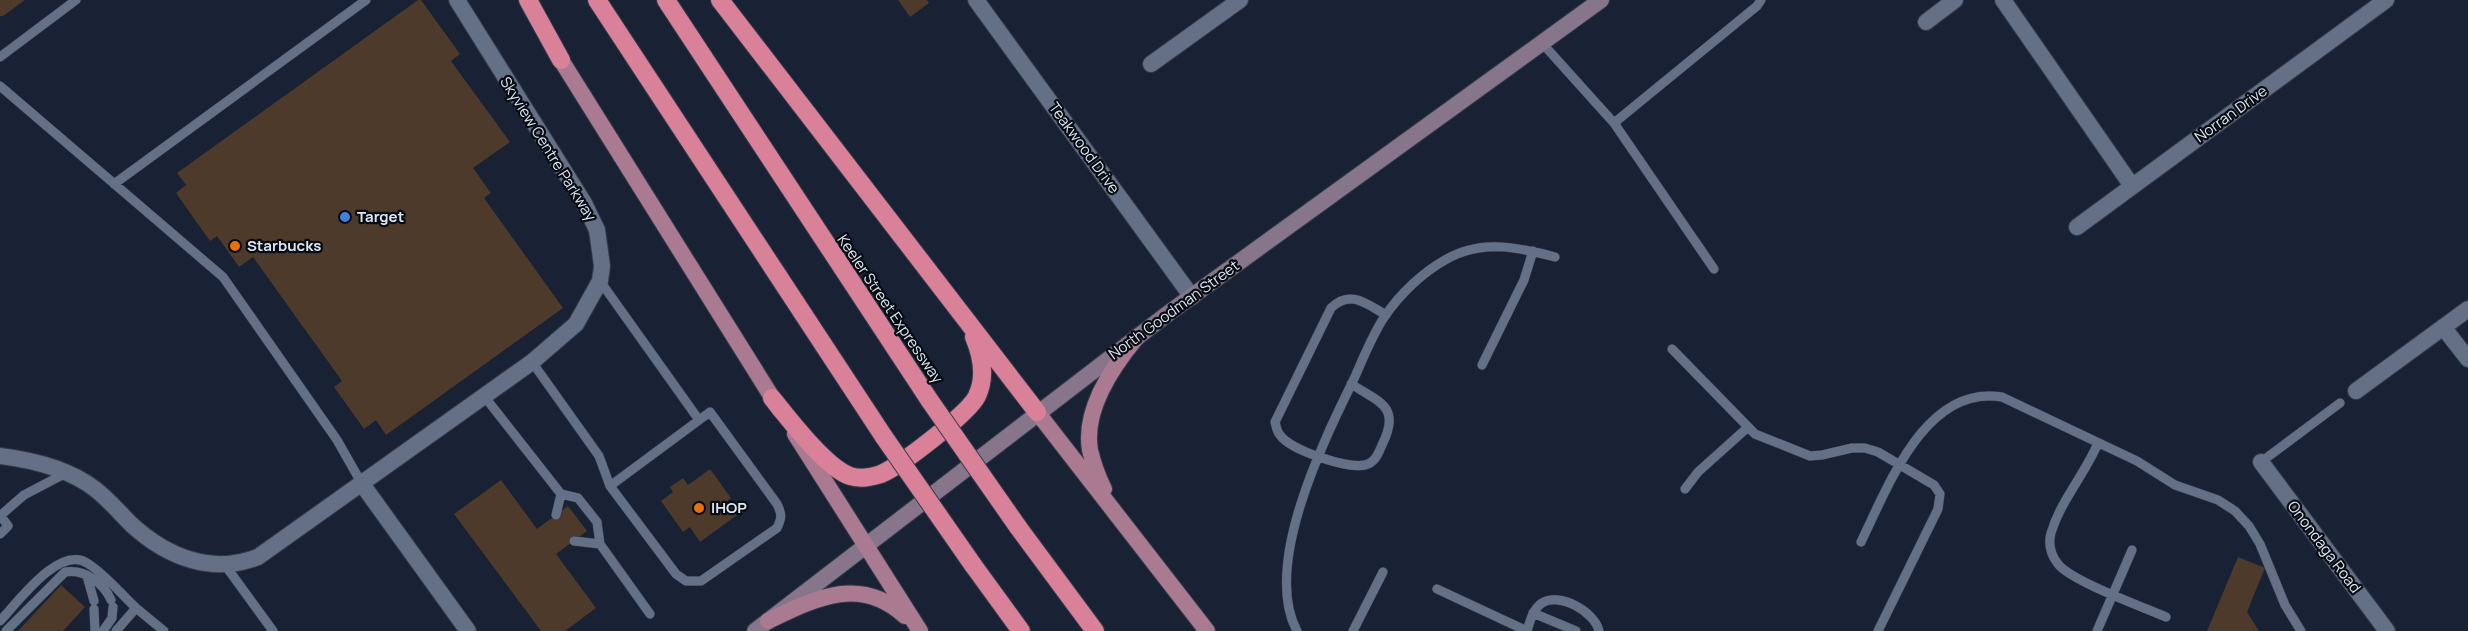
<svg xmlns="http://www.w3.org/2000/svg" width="2468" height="631" viewBox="0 0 2468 631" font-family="Manrope,sans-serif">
<rect width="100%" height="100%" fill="#182234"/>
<!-- building -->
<path fill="#4d3a2a" d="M0,0h25l-22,16h-3z
M418,0h3l39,54 -9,7 59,81 -37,26 18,25 -7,5 79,110 -177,127 -10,-15 -12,9 -30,-42 8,-6 -89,-124 -14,10 -22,-31 -7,5 -34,-48 10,-8 -9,-12z
M898,0h29l2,3 -19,14z
M710,469l21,29 -4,3 10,14 -37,27 -10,-15 -7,5 -22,-31 12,-9 -3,-5 13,-9 5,7z
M501,480l36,49 31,-23 19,25 -31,23 40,54 -31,23h-24l-87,-117z
M2238,557l27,11 -18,44 12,19h-52z
M61,585l24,22 -22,24h-45z"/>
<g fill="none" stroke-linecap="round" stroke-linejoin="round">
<defs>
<path id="service" d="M1542,43l72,80
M0,57l76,-57
M0,86l223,191 114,163 25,44
M114,184l252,-184
M1714,269l-100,-146 143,-117 4,-6
M600,281l99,139
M1672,349l83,85 55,22 12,-1 30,-7h13l13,4 56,33 6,9 -2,15 -60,122
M532,362l67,94 11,30 66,88 10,7h15l76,-53c5,-10 5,-14 0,-24l-67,-92 -100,74
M1482,365l42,-85 9,-29
M1351,384c30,19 50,23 31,61 -4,9 -7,18 -17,20 -18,4 -75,-15 -85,-30 -3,-3 -4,-9 -5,-13l56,-114c19,-19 36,-4 55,7
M484,396l77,98 17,4 19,24 3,22 50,70
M2098,443c-13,31 -37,57 -47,90 -3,11 0,22 7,31 13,17 85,43 108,53
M2261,462l79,-59
M1685,489l13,-17 49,-44
M0,515l8,11 -8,8
M1,515l23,-20 42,-22
M556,515l5,-21
M574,541l26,3
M1861,542c27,-55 64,-158 141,-145l135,64 38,24 43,15 17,11 14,15 11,18 25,61 16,26
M225,565l48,66
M87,576l7,25
M1437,589l90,42
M136,608l28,23
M94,609l1,22
M1533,613l43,18
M0,621c18,-19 59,-76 87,-58 18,11 34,31 49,45l-20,23
M6,631l59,-59c19,-3 38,10 46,28
M103,631l9,-13 1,-11
M1297,631c-35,-65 26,-189 56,-250 10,-22 19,-46 32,-65 15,-22 37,-43 60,-56 36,-21 72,-13 110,-3
M1353,631l30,-59
M1527,631c3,-10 6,-22 15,-28 18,-11 53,9 57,28
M2097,631l35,-81"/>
<path id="minor" d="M976,0l216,297
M2003,0l129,186
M1926,22l29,-22
M1151,64l89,-64
M2077,227l309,-227
M2443,327l25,32
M2356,391l112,-82
M0,456c32,4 69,13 95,33 13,10 25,24 37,36 35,32 80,50 126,32l274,-195 44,-38 24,-43 2,-15 -5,-36 -13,-27 -127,-203
M2261,462l126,169
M362,484l106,147"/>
<path id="secondary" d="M755,631l411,-316 435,-315"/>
<path id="primary" d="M561,60l219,350
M1037,412l170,219
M795,434l125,197
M1104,489c-6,-12 -11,-26 -14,-39 -7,-40 23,-84 47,-113
M768,621c48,-23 92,-46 137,-5"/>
<path id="motorway" d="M528,0l33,60
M597,0l287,437
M666,0l264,401
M720,0l317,412
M772,398c16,20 54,70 78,78 9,3 22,1 31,-2 19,-8 88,-61 96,-78 9,-19 5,-40 -3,-59
M1018,527l77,104
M973,565l48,66"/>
</defs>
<!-- service casing -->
<use href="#service" stroke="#343b4a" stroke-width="10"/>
<!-- minor casing -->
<use href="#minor" stroke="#343b4a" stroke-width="18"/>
<!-- secondary casing -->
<use href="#secondary" stroke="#343b4a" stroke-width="18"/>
<!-- primary casing -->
<use href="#primary" stroke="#343b4a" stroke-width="18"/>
<!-- motorway casing -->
<use href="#motorway" stroke="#343b4a" stroke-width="20"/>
<!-- service -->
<use href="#service" stroke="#637085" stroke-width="9"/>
<!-- minor -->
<use href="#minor" stroke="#637085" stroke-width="16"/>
<!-- secondary -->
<use href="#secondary" stroke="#86758b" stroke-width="16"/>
<!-- primary -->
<use href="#primary" stroke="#a97a90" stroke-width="16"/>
<!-- motorway -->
<use href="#motorway" stroke="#d88198" stroke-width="18"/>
<defs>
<path id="motorway-bridge" d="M930,401l88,126
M884,437l89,128"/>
</defs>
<!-- motorway-bridge casing -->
<use href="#motorway-bridge" stroke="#343b4a" stroke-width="20" stroke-linecap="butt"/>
<!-- motorway-bridge -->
<use href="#motorway-bridge" stroke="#d88198" stroke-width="18"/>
</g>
<!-- markers -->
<circle fill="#3f7fe0" stroke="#070c13" stroke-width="2" cx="345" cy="217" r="6"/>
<g fill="#e8710a" stroke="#070c13" stroke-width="2">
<circle cx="235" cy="246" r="6"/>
<circle cx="699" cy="508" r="6"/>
</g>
<g text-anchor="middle" stroke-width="4.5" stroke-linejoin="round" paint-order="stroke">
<!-- street labels -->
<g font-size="15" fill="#dee5f2" stroke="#070c13">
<text transform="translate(2231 114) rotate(-36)" y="5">Norran Drive</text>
<text transform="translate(1084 148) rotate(54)" y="5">Teakwood Drive</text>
<text transform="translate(548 149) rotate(58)" y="5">Skyview Centre Parkway</text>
<text transform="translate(890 309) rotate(56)" y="5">Keeler Street Expressway</text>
<text transform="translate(1174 310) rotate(-36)" y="5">North Goodman Street</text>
<text transform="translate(2324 547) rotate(53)" y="5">Onondaga Road</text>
</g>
<!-- poi labels -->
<g font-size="15" font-weight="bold" fill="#dee5f2" stroke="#070c13" text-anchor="start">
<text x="357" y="222">Target</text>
<text x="247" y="251">Starbucks</text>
<text x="711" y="513">IHOP</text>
</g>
</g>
</svg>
